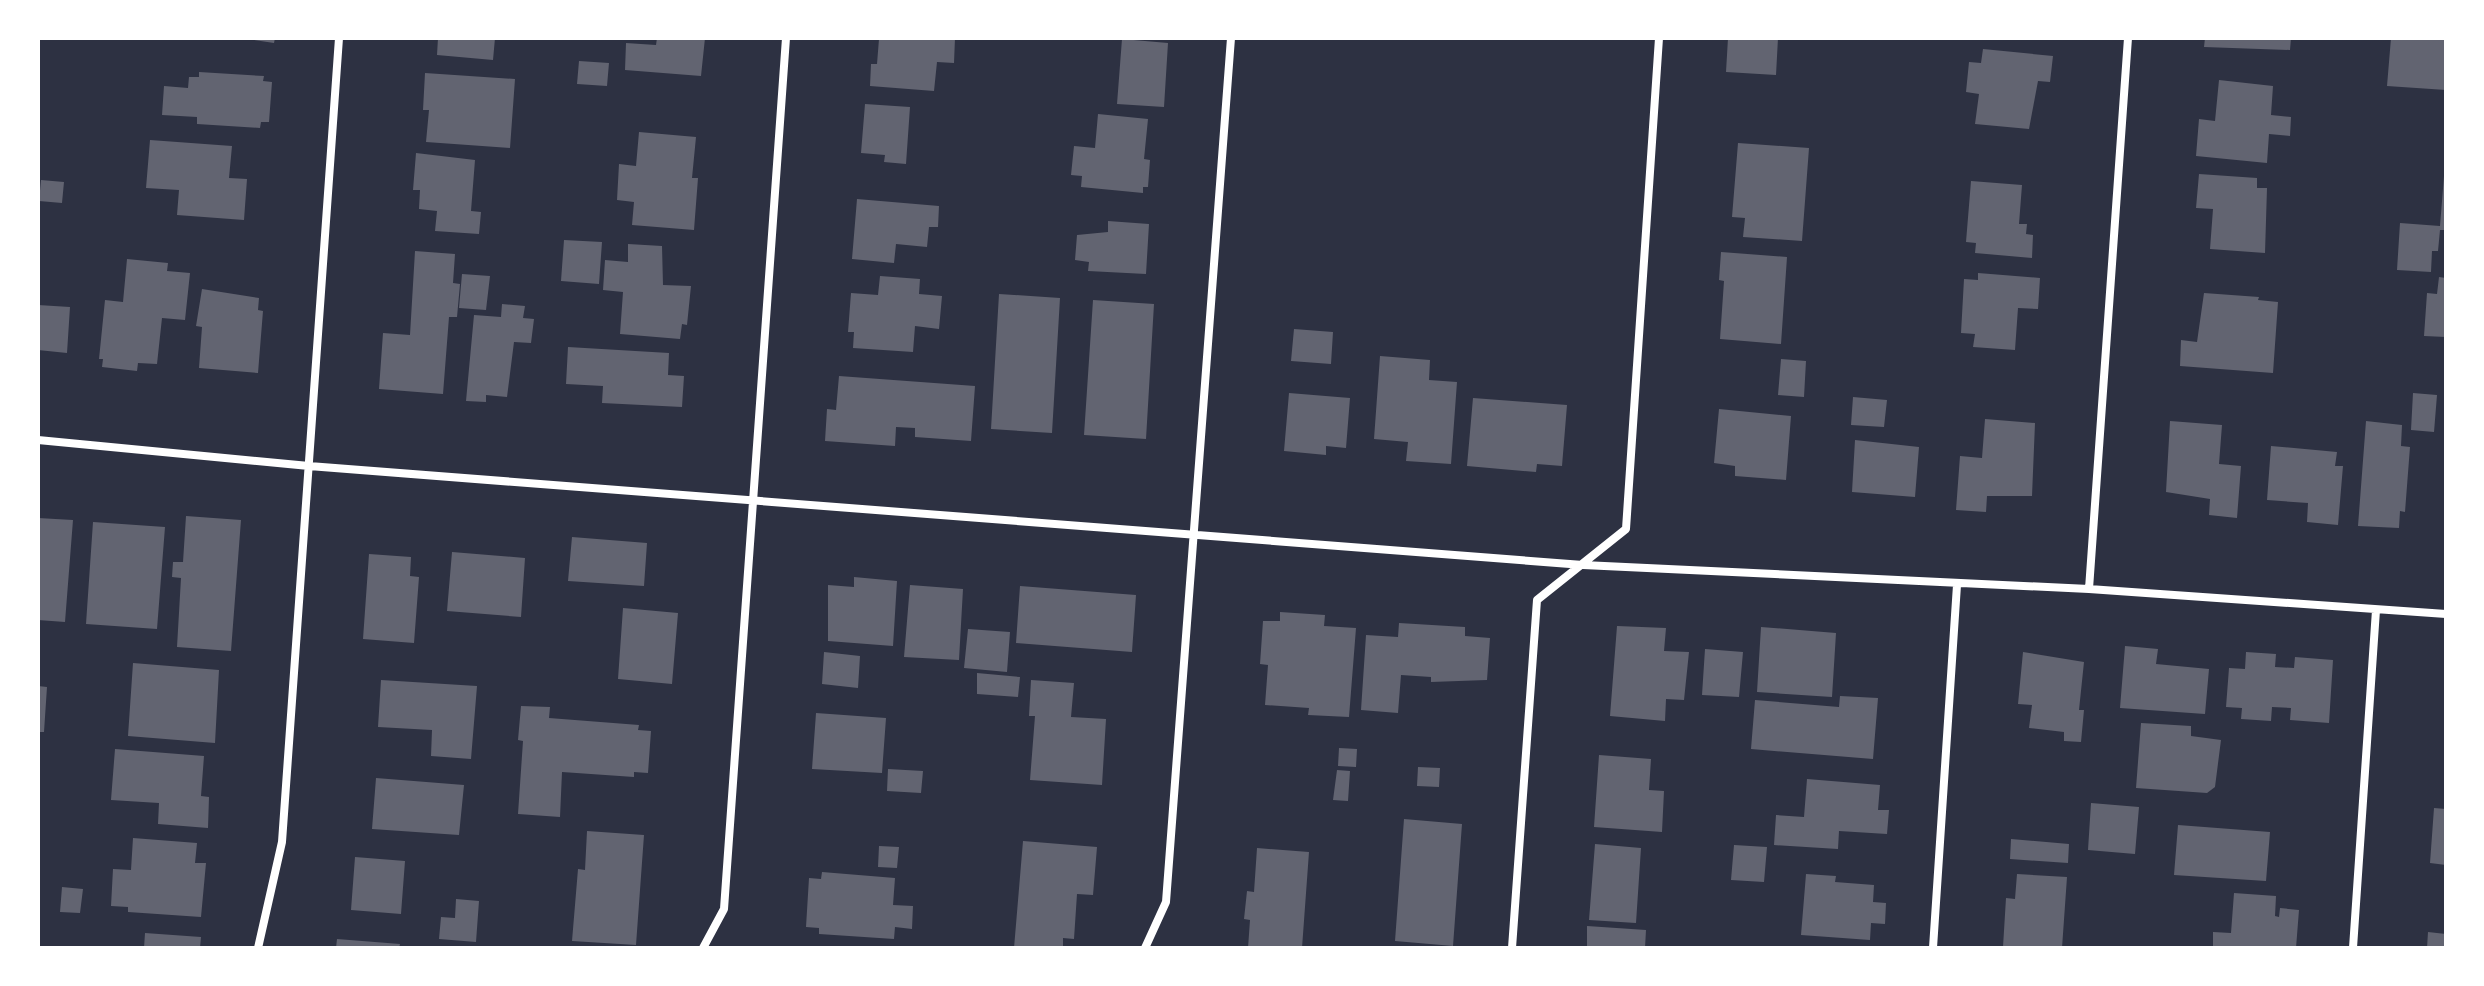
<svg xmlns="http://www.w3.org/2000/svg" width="2484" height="986" viewBox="0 0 2484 986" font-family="'Golos Text',sans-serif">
<rect width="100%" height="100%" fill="#2d3142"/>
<!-- building -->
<path fill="#626471" d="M240,38h35l-1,5z
M438,38h57l-2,22 -56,-5z
M657,38h48l-4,38 -76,-6 1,-27 30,2z
M955,38l-1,25 -17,-1 -3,29 -64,-5 1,-22h6l2,-25z
M1728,38h50l-2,37 -50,-3z
M2205,38h86l-1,12 -86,-3z
M2391,38h55v52l-59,-4z
M1122,39l46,4 -4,64 -47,-3z
M1983,49l70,7 -3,26 -12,-1 -9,48 -54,-5 4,-30 -13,-2 3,-30 12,1z
M579,61l30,2 -2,23 -30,-2z
M199,72l65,4 -1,5 9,1 -3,40h-8l-1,6 -63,-4v-7l-35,-2 2,-29 24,2 1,-11h10z
M425,73l90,6 -5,69 -84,-6 3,-32h-6z
M2219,80l54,6 -2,29 20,2 -1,19 -21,-2 -2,29 -71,-7 3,-37 16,2z
M865,104l45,3 -4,57 -22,-2 1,-7 -24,-2z
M1098,114l50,5 -4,40 6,1 -2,27h-5v6l-62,-6 1,-11 -11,-1 3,-29 21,2z
M639,132l57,5 -4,41h6l-4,52 -62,-5 2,-23 -17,-2 2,-36 17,2z
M150,140l82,6 -3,32 18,1 -3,41 -67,-5 2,-25 -33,-2z
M1738,143l71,5 -7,93 -59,-4 2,-19 -13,-1z
M416,153l59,7 -4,51 10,1 -2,22 -44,-3 2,-20 -18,-2 1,-19h-7z
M2199,174l58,4v10h10l-2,65 -55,-4 3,-40 -17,-1z
M2444,176l2,54h-6l-2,21h-6l-1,21 -34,-2 3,-47 40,3z
M41,180l23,2 -2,21 -23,-2z
M1971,181l51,4 -3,39h8l-1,10 7,1 -1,23 -57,-5 1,-10 -10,-1z
M857,199l82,7 -1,21h-9l-2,20 -31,-3 -2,19 -42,-4z
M1108,221l41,3 -3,50 -58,-3 1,-9 -14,-2 2,-25 31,-3z
M564,240l38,2 -3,42 -38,-3z
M628,244l34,2 1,39 28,1 -4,39 -5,-1 -2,15 -60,-5 3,-42 -20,-2 2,-30 23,2z
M415,251l40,3 -2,29 7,1 -3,33h-8l-6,77 -64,-5 4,-56 27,2z
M1721,252l66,5 -6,87 -61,-5 4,-58 -5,-1z
M127,259l41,4 -1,8 23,2 -5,47 -23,-2 -5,46 -19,-1 -1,8 -35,-4 1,-8h-4l6,-59 18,2z
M1978,273l62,5 -2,31 -20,-1 -3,42 -42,-3 2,-13 -14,-1 3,-54 14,1z
M462,274l28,2 -4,34 -27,-2z
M880,276l40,3 -1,15 23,2 -3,33 -24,-3 -2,26 -60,-4 1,-16h-6l3,-39 27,2z
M2439,277l7,1v59l-22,-1 3,-43 10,1z
M202,289l57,9 -1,12 5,1 -5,62 -59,-5 3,-41 -6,-1z
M2204,293l55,4 -1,3 20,2 -5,71 -93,-7 1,-26 16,2z
M999,294l61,4 -8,135 -61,-4z
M1093,300l61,4 -8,135 -62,-4z
M502,304l23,2 -2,12 11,1 -3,24 -17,-1 -7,55 -21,-2v7l-20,-1 8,-86 27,2z
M38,305l32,2 -3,46 -29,-3z
M1294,329l39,3 -2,32 -40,-3z
M568,347l101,6 -1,22 16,1 -2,31 -80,-4 1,-17 -37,-2z
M1380,356l50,4 -1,20 28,2 -6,82 -45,-3 2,-19 -34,-3z
M1781,359l25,2 -2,36 -26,-2z
M839,376l136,10 -4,55 -56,-4v-9l-19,-1 -1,19 -70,-5 2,-32 9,1z
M1289,393l61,5 -4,50 -20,-2v9l-42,-4z
M2413,393l24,2 -3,37 -23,-2z
M1853,397l34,3 -3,27 -33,-2z
M1473,398l94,7 -5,61 -25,-2 -1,8 -69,-6z
M1719,409l72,7 -5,64 -51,-4v-10l-21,-3z
M1985,419l50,4 -3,73h-45l-1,16 -30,-2 4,-54 22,2z
M2170,421l52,4 -3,39 22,2 -4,52 -28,-3 1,-16 -44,-7z
M2366,421l36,4 -1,21 9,1 -5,65 -5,-1 -1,17 -41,-2z
M1855,440l64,7 -4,50 -63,-5z
M2271,446l66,6 -2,14h8l-5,59 -31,-3 1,-19 -41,-3z
M186,516l55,4 -10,131 -54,-4 4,-69 -9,-1 1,-15h10z
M38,518l35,2 -8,102 -27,-2z
M93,522l72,5 -8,102 -71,-5z
M572,537l75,6 -3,43 -76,-5z
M452,552l73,6 -4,59 -74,-6z
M369,554l42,3 -1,19 9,1 -5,66 -51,-4z
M854,577l43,4 -4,65 -65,-5v-56l26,2z
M910,585l53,4 -4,71 -55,-3z
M1020,586l116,9 -4,57 -116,-9z
M623,608l55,5 -6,71 -54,-5z
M1280,612l45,3 -1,11 32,2 -7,89 -41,-2 1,-7 -44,-3 3,-40 -8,-1 3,-43h17z
M1399,623l66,4v9l25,2 -3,42 -56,2v-5l-30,-2 -3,38 -37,-3 5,-75 32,2z
M1617,626l49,2 -2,23 25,1 -5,48 -18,-1 -1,22 -55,-5z
M1761,627l75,6 -4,64 -75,-5z
M968,629l42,3 -3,40 -43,-4z
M2125,646l33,3 -2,15 53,5 -4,45 -85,-6z
M1705,649l38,3 -4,45 -37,-2z
M824,652l36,4 -2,32 -36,-4z
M2023,652l61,10 -5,48h5l-3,32 -17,-1v-9l-35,-4 3,-23 -14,-1z
M2246,652l30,2 -1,13 19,1 1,-11 38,3 -4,63 -39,-3 1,-12 -19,-1 -1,14 -30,-2 1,-11 -16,-1 3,-39 16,1z
M133,663l86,7 -4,73 -87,-7z
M977,673l43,4 -2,20 -41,-3z
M381,680l96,6 -6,73 -40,-3 1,-26 -54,-3z
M1031,680l43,3 -3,34 35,2 -4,66 -72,-5 5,-64h-6z
M38,686l9,1 -3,45h-6z
M1840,696l38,2 -5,61 -122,-10 4,-49 84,7z
M521,706l29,1 -1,11 90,7 -1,5 13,1 -3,42 -14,-1v5l-72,-5 -2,45 -42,-3 5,-73 -5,-1z
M816,713l70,5 -4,55 -70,-4z
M2141,723l50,3v10l30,4 -6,47 -8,6 -71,-5z
M1339,748l18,1 -1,18 -18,-1z
M115,749l89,7 -3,40 8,1 -1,31 -50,-4 1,-21 -48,-3z
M1599,755l52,4 -2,31 15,1 -2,41 -68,-5z
M1418,767l22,1 -1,19 -22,-1z
M888,769l35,2 -2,22 -34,-2z
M1337,770l13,1 -2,30 -15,-1z
M376,778l88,7 -5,50 -87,-6z
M1807,779l73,6 -2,25h11l-2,24 -48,-3 -1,18 -64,-4 2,-30 28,2z
M2091,803l48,4 -4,47 -47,-4z
M2434,808l12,1v56l-16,-2z
M1404,819l58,5 -9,122 -58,-5z
M2178,825l92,7 -4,49 -92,-6z
M587,831l57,4 -8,110 -64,-4 6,-72 7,1z
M133,838l64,5 -2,20h11l-5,54 -73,-5v-5l-17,-1 2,-37 18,1z
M2011,839l58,5 -1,19 -58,-4z
M1023,841l74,6 -4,48 -16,-1 -3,45 -11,-1v10h-49z
M1595,844l46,4 -5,75 -47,-3z
M1734,845l33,2 -3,35 -33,-2z
M879,846l20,1 -2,21 -19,-1z
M1257,848l52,4 -7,96h-54l2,-28 -6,-1 3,-28 7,1z
M355,857l50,4 -4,53 -50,-4z
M822,872l73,6 -2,27 20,1 -1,23 -17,-2 -1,12 -75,-5v-6l-13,-1 3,-49 12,1z
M1806,874l30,2 -1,6 39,3 -1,17 13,1 -1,21 -14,-1 -1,17 -69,-5z
M2017,874l50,3 -5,71 -59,-1 3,-49 9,1z
M62,887l21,2 -3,24 -20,-1z
M2234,893l42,3 -1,20 4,1 1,-9 19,2 -3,38h-83v-16l18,1z
M456,899l23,2 -3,41 -37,-3 2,-22 14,1z
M1587,926l59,4 -1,18h-58z
M2428,932l18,2v14h-19z
M145,933l56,4 -1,11h-56z
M337,939l63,5 -1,4h-63z"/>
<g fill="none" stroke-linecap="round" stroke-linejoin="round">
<!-- minor -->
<path stroke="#fff" stroke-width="8" d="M38,440l271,26 1274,99 506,24 357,25
M2089,589l39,-551
M258,948l24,-106 57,-804
M703,948l21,-39 62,-871
M1145,948l21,-46 65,-864
M1512,948l25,-348 89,-71 33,-491
M1933,948l24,-363
M2353,948l23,-338"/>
</g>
<!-- border -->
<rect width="2484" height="986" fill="none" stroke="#ffffff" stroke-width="80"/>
</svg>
